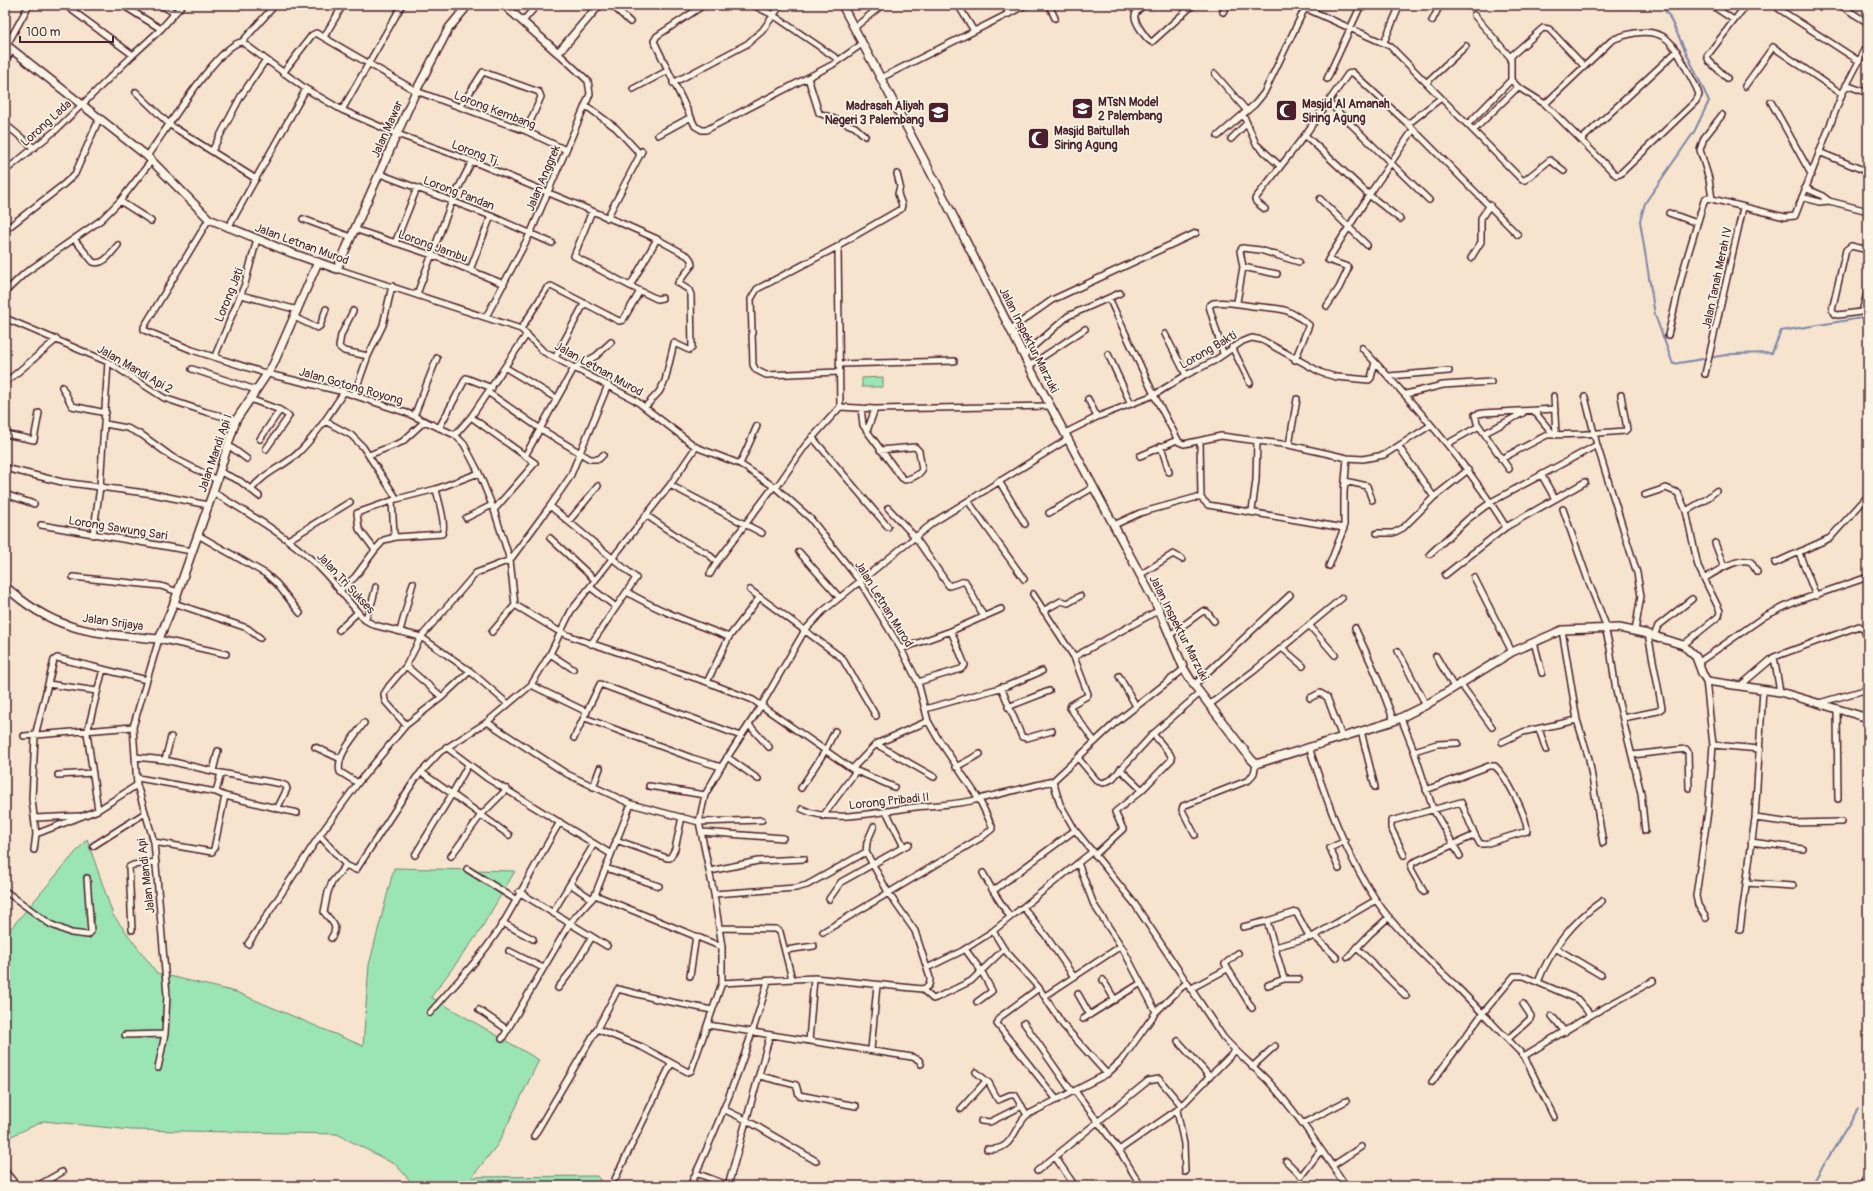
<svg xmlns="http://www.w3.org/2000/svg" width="1873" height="1191" viewBox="0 0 1873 1191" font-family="Pangolin,sans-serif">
<rect width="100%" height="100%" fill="#f7e4cf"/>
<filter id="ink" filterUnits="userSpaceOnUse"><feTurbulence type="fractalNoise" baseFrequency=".025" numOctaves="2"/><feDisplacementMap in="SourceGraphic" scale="8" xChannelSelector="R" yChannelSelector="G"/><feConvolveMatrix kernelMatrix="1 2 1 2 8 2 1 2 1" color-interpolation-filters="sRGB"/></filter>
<g filter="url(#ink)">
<!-- green -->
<path fill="#9be5b4" stroke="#728270" d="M883,377v10h-21v-9z
M87,839l26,76 44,58 79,19 127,54 6,-81 25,-97 121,3 -37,63 -47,63 108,63 -41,84 -26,33 125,-1 7,10h-189l-19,-21 -59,-31 -206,-4 -87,-9 -39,18v-204z"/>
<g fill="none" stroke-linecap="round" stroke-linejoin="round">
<!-- stream -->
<path stroke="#7d87a7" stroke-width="2" d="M1660,5l8,9 41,87 -15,31 -49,71 -5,18 15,94 18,49 59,-10 40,-1 9,-22 87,-14
M1811,1186l47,-77"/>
<defs>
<path id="street" d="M65,5l68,50 28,-26 21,-24
M160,5l15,8
M612,5l18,17
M704,5l-47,31 -3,5 41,85 7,4h4l126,-65 30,-21
M753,5l20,10 66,45
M958,5l16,26
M1004,5l5,9
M1049,5l6,13
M1144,5c-2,2 -8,6 -9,10 -2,5 12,26 17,27l41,-37
M1711,5l23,15
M1840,5l28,18
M124,6l37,23
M1132,8l3,-3
M1779,9l80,52
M1223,12l4,-7
M1474,15l36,42
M523,21l14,-16
M1432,21l8,-16
M854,28l28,-23
M324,37l19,-32
M242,42l33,-37
M1384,42l16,-37
M7,45l22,-40
M5,60l8,-10
M283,73l29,-38 4,-2 100,58 110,40 40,19
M1215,74l32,37
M808,78l11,35 36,14 10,9
M881,78l145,-73
M1727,78l-18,-17 -2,-5 39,-51
M1327,79l34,-74
M1427,82l39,-36
M673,83l74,-39 15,-13 19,-26
M1846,85l22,8
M1745,86l28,-39 69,47
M633,89l34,-18
M136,92l34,33 86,54
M1328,102l101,98
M1771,102l40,72
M1545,104l66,-63c8,-5 15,-6 24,-8 32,-5 39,12 52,37 4,8 10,17 12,25l-3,6 -76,73 -4,1 -71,-71 -27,-17 -7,-7v-24l32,-28 6,1 35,37
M585,105l31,23 24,26
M461,106l22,-34 56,20 2,5 -15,34
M342,110l60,-105
M1243,114l13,30 24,22
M5,124l29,24
M1408,124l33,-26
M1468,124l43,-44
M1474,130l44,-43
M658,135l33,-18
M1305,135l64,60 44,-65
M1218,136l37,-32 9,-11 41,-85 85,38 132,134h3l25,-20 14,11
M1231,139l16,-16
M1581,140l96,-89
M212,151l29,-55 24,-35
M1819,152l49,20
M147,156c16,-21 73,-114 95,-114l64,47 36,21 55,24 75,27 149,62 36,16 31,17 3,4 1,5 -14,18 11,7 2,5 1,53 -3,2 -15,-7 -9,38 -6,11 -14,15
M5,171l51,-41 77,-75
M380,174l111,42 61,27
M1805,188l16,7 8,6
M1802,197l17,5 10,-1 39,10
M1320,199l47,46
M1712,199l-3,-20 -9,-29 4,-12 18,-23
M120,201l31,20
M1265,209l-9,-7 -1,-3 50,-64 43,-61 4,-2 56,52 110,111
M592,211l-18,45 56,30 27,13 5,-1
M1669,213l28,10
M607,218l35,-67
M209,219l-65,108v3l48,20 76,24 76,18 63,21 48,22 9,9 15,29 15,37 16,50 5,45 45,27 21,8 126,42 46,18 99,69 42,18
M303,219l48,18
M228,228l78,-139
M354,229l78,26 72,29
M5,230l58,-45 12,-11 24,-55
M74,239l19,23c11,4 18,-9 25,-17
M395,243l22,-55
M839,246l-82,43 -6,10 2,66 3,5 10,5 73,-3
M1868,250l-17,-4 -5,4 -14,60 2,4 4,1 30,-4
M1471,258l10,-16v-24l9,-13
M1243,267l34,7
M337,269l184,60 23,23 91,48 61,47 44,17 36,24 34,30 49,62 42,69 17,33 10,39 9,16 42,62 74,-18
M470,270l21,-54
M630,286l27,-47
M5,292l20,-19 76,-53 19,-19 32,-41
M417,294l35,-93 20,-40
M241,295l57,15
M1109,298l45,97 25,47 5,2 37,-8 68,9 58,13 16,1 21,-4 47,-30
M1237,302l6,-35 -3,-16 2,-3 18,2 39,12
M1327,306l12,-18 9,-19v-2l-20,-7 41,-65 31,24
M353,311l-12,24 -2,12 5,4 24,5
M1862,312l6,-23
M294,317l23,11 3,-2 6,-17
M486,317l45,-85 59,-138 -2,-13 -30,-28
M5,318l103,44 56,36 42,14 30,8
M521,329l26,-41 4,-2 68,35 4,-1 17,-29
M1011,329l41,-29 144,-67
M1165,334l21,41
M1668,335l15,-64 21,-70 3,-3 5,1 73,18 10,-1 47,-122 26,-50
M1232,347l18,36
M1362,348c52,56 104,113 144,179
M1223,353l-14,-47 4,-3c14,-2 25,1 39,3 28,3 34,0 57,19l-14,35
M1108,354l23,50
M1024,355l44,-39 52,-23
M215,356l30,-72 12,-45
M555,358l29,-54
M839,364l115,-3
M1029,366l56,-37
M506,368l50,30
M192,369l64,21
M1705,374l38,-166
M1389,376l60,-5
M5,383l52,-44
M62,387l10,19 34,7
M489,393l50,35 51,31h9l4,-4
M1406,394l37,-9 48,-3
M354,395l14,-39 15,-31 9,-39
M1554,396l2,38
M1585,397l12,48 40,128 4,23 -6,35
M250,399l30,11 9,6 -23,33
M1088,399l9,18
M840,407l-2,-158 4,-6 59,-34 1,-4 -4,-11 2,-8 -3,-12
M861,408l2,17 4,6
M875,409l-8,22 35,47 3,2c7,-2 13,-4 17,-10l-3,-19 -4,-4 -35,3
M1534,411l19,23
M414,416l23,-58
M471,417l64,46 -41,47
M325,421l26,14 12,12 34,52 39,-10 43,-16
M105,424l22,4 15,7 30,22 45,23
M439,428l27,-50 26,10
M1065,433l32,-16 57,-22 32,-20 28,-14 29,-20 9,-3 10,2 60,33 14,4 33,3 2,-2 4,-16
M1485,433l38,-20
M5,434l29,6 5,-27
M455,435l16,-18 56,-83
M812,437l76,90
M260,439l20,-29
M1200,441l1,57
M1447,444l32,-18
M228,445l19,14
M1289,445l8,-46
M1161,446l8,26
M1399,447l35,50
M369,455l33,-13 23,-21
M525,456l49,-88 22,-12 15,-14
M1140,456l37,-16
M1501,459l46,-24 38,-1 40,-3 2,-2 -6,-34
M740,464l17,-38
M5,468l57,14 91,12 55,11
M1509,469l-32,-46 -2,-8 8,-2 72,-4
M220,472l20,9 19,15
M1541,474l14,25
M999,481l26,43
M1345,481l22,5 5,14
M670,485l92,48
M776,488l29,-42 35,-39 35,2 175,-3
M251,490c12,-17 32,-23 46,-36 19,-18 33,-41 47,-62
M213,492c36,22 73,43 103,72 18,17 32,38 49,56l9,5 47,12 49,34 38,33
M5,494l29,10
M1645,495l21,-7 12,5 8,18 12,55 22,45 -1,5 -36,29
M394,500l-37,13 2,16 16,21 9,-10 12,-3
M392,501l2,33 2,3 46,-3c5,-8 -4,-35 -6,-45
M968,501l56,78
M550,506l20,-29 38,-92
M888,508l27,29 34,49 16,-5 19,36
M1563,509l26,74 18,45
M1252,511l4,-31 1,-39
M1686,511l19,-11 11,-9
M1049,513l45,-26
M646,515l38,26 23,12 10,9 -7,12
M466,518l26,-13
M569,521l29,-35
M41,525l151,26
M1114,525l26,-12 54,-15h7l7,7 136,23
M1377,533h16l10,-5 31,-31 34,-27
M93,535l7,-48 8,-125
M198,535l68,39 11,10 23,29
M550,538l45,42
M288,540l62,-38
M1715,543l9,24
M799,552l40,45
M1799,553l17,43
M1430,554l38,-35 23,-17 106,-57
M717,562l57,-76
M1775,563l55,-25 38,-42
M1329,566l15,-38v-36l3,-34
M1140,575l33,-21 9,5
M1445,575l61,-48 79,-45
M73,577l88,9 17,6
M1474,577l38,75
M1704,579c11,-7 35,-23 47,-17l6,10
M590,587l26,20
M750,590l92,68 34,58
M339,591l16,-14 20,-27
M627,592c32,19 68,32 102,45
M1033,594l41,63 85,-47
M174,603l73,25 13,10
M1043,611l18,-10 7,2 12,-7
M365,620l7,-18 4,-15
M1309,625l26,30
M1355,628l21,46 18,47
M1605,628l5,20 6,43 25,102 4,38
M339,630l19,-18
M1562,630l15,90 12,39 14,84
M400,631l13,-48
M492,632l23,-27
M1170,635l33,-24 4,1 7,9
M1654,636l4,-10 34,-27
M1534,642l8,31
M1282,648l21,18
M901,649l50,-18 50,-22
M1398,651l28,54
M550,654l23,15
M1436,656l18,31
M1074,657l14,37 -1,2 -16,9 -1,3 25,34
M1774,657l6,35
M1699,662l66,-46 30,-14 73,-25
M406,666l36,31
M1184,669l-69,54 -62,58 7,23 15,26 59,73 89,134c13,15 29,28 44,43 30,32 54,70 79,106
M1119,676l17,30
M707,682l22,-45 30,-39
M918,682l43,-13 4,-4 -14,-34
M1460,683l32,44
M48,684l49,7
M531,685l56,27
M1194,685l96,-90
M1741,685l33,-28 85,-31 4,2 5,11
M1001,687l21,50 5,1 25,-7
M1310,698l10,-5 7,4 15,40
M1819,703l49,-14
M1209,705l46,-35 87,-72
M1008,707l41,-16
M925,709l82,-23 35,-15
M1837,709l1,90
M585,718l107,40 29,9
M1401,718l13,33 19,58 27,47
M1623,718l35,-7 4,-3 -14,-74
M487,722l80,52 64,30 68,18 63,-2
M406,725l-21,-24 -1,-7 5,-8 17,-20 15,-29 55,-64 34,-13 40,-54 86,72 -45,66
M749,725l20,22
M1539,729l7,21
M1361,731l14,56
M24,736l109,-9
M574,738l26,-54 141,52
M1502,742l21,-10 54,-12
M876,744l58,33
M1713,745l47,4
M315,747l26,12
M446,747l41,31 124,76
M1309,747c17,52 36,107 67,153 22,33 54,61 83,89 22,22 43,45 65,67l67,-41 62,-34
M1414,751l23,-7 21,-1
M1632,755l54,-6 2,3 1,36
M135,757l30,3 56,13
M727,757l31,22
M1078,758l19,23 6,2 9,-4 41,-45 47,-41
M165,760l6,-23
M956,767l24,-13
M852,769l24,-25 52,-23
M1120,769l22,21
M213,771l5,-20
M421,772l31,22 16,-29
M58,775l35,-2
M138,778l78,14 9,4 72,17
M358,783l-18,-11c-5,-16 16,-37 24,-49
M649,786l56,9
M593,787l7,-19
M801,788l24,-37 10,-20
M1426,790l63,-24h6c12,11 32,50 32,65l-42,13h-5l-5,-9
M216,792l5,-19 61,11 4,2 1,3 -10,20
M631,804l-36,91 127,52
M802,809c30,15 74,3 106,-1 25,-4 47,-2 71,-9l13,27v3l-10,8 -159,95
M98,810l-11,-77 16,-64
M886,811l18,36
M823,816l33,-45
M34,818l45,-2
M1755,818l37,5 49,-1
M702,832l81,6
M36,834l62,-24 39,-25
M1195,835l-13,-25 1,-4 66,-26 5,-7 2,-9
M320,836l26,29 10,5 60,-92 24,-26 47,-30 44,-37 19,-31 21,-43 99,-126 26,-38
M616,840l51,18h3l5,-9 7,-32
M154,842l58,10 2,-3 11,-53
M1751,842l52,7
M93,846l52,-33
M34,850l2,-16 -4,-35 3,-63 19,-76 3,-2 90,22
M1096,854l27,-25 -8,-17 27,-22 30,-31 -2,-5 -17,-20
M415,855l37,-61 57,41
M1404,855l-13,-27v-7l70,-19 14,33 -63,28 -1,6 13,23
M451,856l30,-41 26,-26
M1078,863l16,42 29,44 33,63
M606,868l53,18
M467,869l48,30
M1339,869l-9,-21 15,-7
M710,871l48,-10 46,-2
M983,873l10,18
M1746,883l47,3
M570,884l22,15
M5,891l45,33 21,9 17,2 3,-3 -4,-54
M519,892l88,54
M714,894l82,-6 11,-3 59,-33
M829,899l12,-17 68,-38
M1023,907l23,29 28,41
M553,912l41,-68
M1010,917l-17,-26 82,-61
M1706,918l-8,-13 -2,-9 12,-85 5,-66 -7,-65
M1267,921l29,-9 14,26
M503,923l30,16
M1243,927l24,-6 17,58
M720,928l56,1 4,3 12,47
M132,930l-3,-63 4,-2 23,-3
M1740,930l15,-112 8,-129
M993,931l11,18 35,39 24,37 44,49
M1314,936l23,22
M331,938c9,-13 0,-16 -7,-26l4,-20 4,-10 14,-17
M248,944l74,-112 36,-49 48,-58 36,-28 28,-26
M1275,947l39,-11 62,-36
M1357,948l49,48
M965,949l17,23 10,19 -15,11
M1557,949l44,26
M786,950l28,-4
M509,951l34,17
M1238,953l-13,11 27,44
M1348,957l22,-23 19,-17
M927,968l35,-17 31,-20 100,-80
M690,976l6,-40
M1103,980l12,20
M1538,982c12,-32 36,-62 64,-81
M722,983l92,-5 108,11c7,-2 8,-4 8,-11l-15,-47 -26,-37 -23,-42 1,-10 7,-16
M1268,985l16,-6h15
M558,988l14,-18 20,-33
M1039,988l-39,29 -3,7 60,76
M922,989l11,10 3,-1 35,-17 33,-32
M1190,989l37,-20
M1078,994l12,21
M1045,996l76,-50
M479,1010l29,20
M430,1013c25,-29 53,-57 73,-90 20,-33 37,-68 57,-101
M1552,1016l13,16
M1083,1019l58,-36
M1024,1023l48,69
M708,1025l204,32 7,3 2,4
M597,1029l45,18 46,25 3,-1 31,-88v-36l-8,-53 -15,-72 6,-27 16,-28 40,-61 44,-76 18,-19 111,-89 134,-83
M125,1035l40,-1
M502,1039l68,-116 25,-28
M1508,1039l22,-20 1,-3 -8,-12
M809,1041l5,-63
M1178,1041l31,35
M871,1050l6,-65
M1524,1056l30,61
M1252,1067l23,-21
M158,1068l7,-34 2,-39 -13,-153 -17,-57 -4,-58 26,-88 67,15
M976,1072l13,11 9,17 12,-5h5l12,20
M760,1076l36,9 3,10 57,11
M1432,1082l51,-69 31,-37h9l54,23 14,16
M1075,1091l44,59 22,36
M723,1109l25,12 68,40
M961,1109l25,-28
M1177,1110l7,34 1,28
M981,1121l9,1 32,-16
M1302,1124l44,-23
M534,1136l63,-107 21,-40 43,11 51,10
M987,1149c27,3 26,-22 40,-34l80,-41 14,-13 35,-49 30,-29
M1119,1150l58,-40 58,-59
M1055,1157l20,29
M1286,1161l15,15 20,-26
M1332,1166l29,-19
M5,1171l12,15
M1037,1171l111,-90 11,-2 22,26
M696,1173l34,13
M615,1179l56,-115
M37,1186l25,-14
M690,1186c31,-66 58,-135 78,-205
M728,1186l42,-151"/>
<path id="secondary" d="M504,5l54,48 41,-48
M842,5l98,185 89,176 130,244 25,59 10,16 57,74 5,5 138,-43 32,-16 86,-53 50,-22 57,-2 29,6 35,11 13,12 6,16 5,8 73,11 88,26
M1298,5l7,3 2,-3
M5,44l142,112 62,63 80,33 48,17 79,-178 33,-63 19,-23
M5,586c50,47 90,47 154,53l15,-36 39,-111 23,-72 37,-55 45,-103"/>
<path id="highway" d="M1864,1186l4,-7"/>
</defs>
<!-- street casing -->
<use href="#street" stroke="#4a1f2b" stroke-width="8"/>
<!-- secondary casing -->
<use href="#secondary" stroke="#4a1f2b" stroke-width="10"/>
<!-- highway casing -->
<use href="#highway" stroke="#4a1f2b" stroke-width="12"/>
<!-- street -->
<use href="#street" stroke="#fcf5e5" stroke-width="5"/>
<!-- secondary -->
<use href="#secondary" stroke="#fcf5e5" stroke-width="7"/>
<!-- highway -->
<use href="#highway" stroke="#fcf5e5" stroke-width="9"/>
</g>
</g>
<!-- icons -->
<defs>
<symbol id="school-square" viewBox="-11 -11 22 22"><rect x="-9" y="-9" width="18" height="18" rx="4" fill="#4a1f2b" stroke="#fcf5e5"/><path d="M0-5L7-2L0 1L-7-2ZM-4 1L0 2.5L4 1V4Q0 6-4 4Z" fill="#fff"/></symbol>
<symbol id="mosque-square" viewBox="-11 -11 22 22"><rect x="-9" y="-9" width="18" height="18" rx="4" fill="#4a1f2b" stroke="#fcf5e5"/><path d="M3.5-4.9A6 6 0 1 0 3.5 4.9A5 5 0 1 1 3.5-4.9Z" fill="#fff"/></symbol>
</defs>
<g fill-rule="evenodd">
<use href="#school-square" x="1070" y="96" width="25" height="25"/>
<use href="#mosque-square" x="1274" y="98" width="25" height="25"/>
<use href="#school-square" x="926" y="100" width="25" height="25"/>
<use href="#mosque-square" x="1026" y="126" width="25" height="25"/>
</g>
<g text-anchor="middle" stroke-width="3.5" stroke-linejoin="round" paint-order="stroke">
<!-- poi labels -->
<g font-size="12" font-weight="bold" fill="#4a1f2b" stroke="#fcf5e5" text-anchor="start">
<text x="1098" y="106">MTsN Model<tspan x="1098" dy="14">2 Palembang</tspan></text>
<text x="1302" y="108">Masjid Al Amanah<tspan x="1302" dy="14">Siring Agung</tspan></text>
<text x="924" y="110" text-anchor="end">Madrasah Aliyah<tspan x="924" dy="14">Negeri 3 Palembang</tspan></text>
<text x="1054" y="135">Masjid Baitullah<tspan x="1054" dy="14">Siring Agung</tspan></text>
</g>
<!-- street labels -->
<g font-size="12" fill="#4a1f2b" stroke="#fcf5e5">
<text transform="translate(495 110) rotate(21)" y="4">Lorong Kembang</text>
<text transform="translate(46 123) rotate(-42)" y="4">Lorong Lada</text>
<text transform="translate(387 129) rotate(-66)" y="4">Jalan Mawar</text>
<text transform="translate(476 153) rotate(21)" y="4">Lorong Tj.</text>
<text transform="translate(543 178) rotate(-67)" y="4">Jalan Anggrek</text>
<text transform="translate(459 193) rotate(21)" y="4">Lorong Pandan</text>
<text transform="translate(302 244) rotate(20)" y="4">Jalan Letnan Murod</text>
<text transform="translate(433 246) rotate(20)" y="4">Lorong Jambu</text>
<text transform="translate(1717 278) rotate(-78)" y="4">Jalan Tanah Merah IV</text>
<text transform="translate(229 295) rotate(-68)" y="4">Lorong Jati</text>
<text transform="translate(1029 340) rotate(63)" y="4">Jalan Inspektur Marzuki</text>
<text transform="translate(1208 350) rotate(-30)" y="4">Lorong Bakti</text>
<text transform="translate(135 369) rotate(30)" y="4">Jalan Mandi Api 2</text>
<text transform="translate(599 369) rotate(29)" y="4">Jalan Letnan Murod</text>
<text transform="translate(351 386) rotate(16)" y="4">Jalan Gotong Royong</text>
<text transform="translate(215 453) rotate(-71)" y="4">Jalan Mandi Api I</text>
<text transform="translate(118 528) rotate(9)" y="4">Lorong Sawung Sari</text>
<text transform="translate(346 583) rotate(47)" y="4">Jalan Tri Sukses</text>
<text transform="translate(884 604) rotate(58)" y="4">Jalan Letnan Murod</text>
<text transform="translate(113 622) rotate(8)" y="4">Jalan Srijaya</text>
<text transform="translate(1179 628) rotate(63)" y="4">Jalan Inspektur Marzuki</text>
<text transform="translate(889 801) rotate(-6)" y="4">Lorong Pribadi II</text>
<text transform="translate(146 876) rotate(-97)" y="4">Jalan Mandi Api</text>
</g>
</g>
<!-- margin -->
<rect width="1873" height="1191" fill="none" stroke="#fcf5e5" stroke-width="20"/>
<rect x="10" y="10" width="1853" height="1171" fill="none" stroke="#4a1f2b" stroke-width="1.5" filter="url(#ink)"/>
<!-- scale -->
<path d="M20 36v6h93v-6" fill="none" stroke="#4a1f2b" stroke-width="2"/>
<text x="26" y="36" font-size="12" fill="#4a1f2b" stroke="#fcf5e5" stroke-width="3" paint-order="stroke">100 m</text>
</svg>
